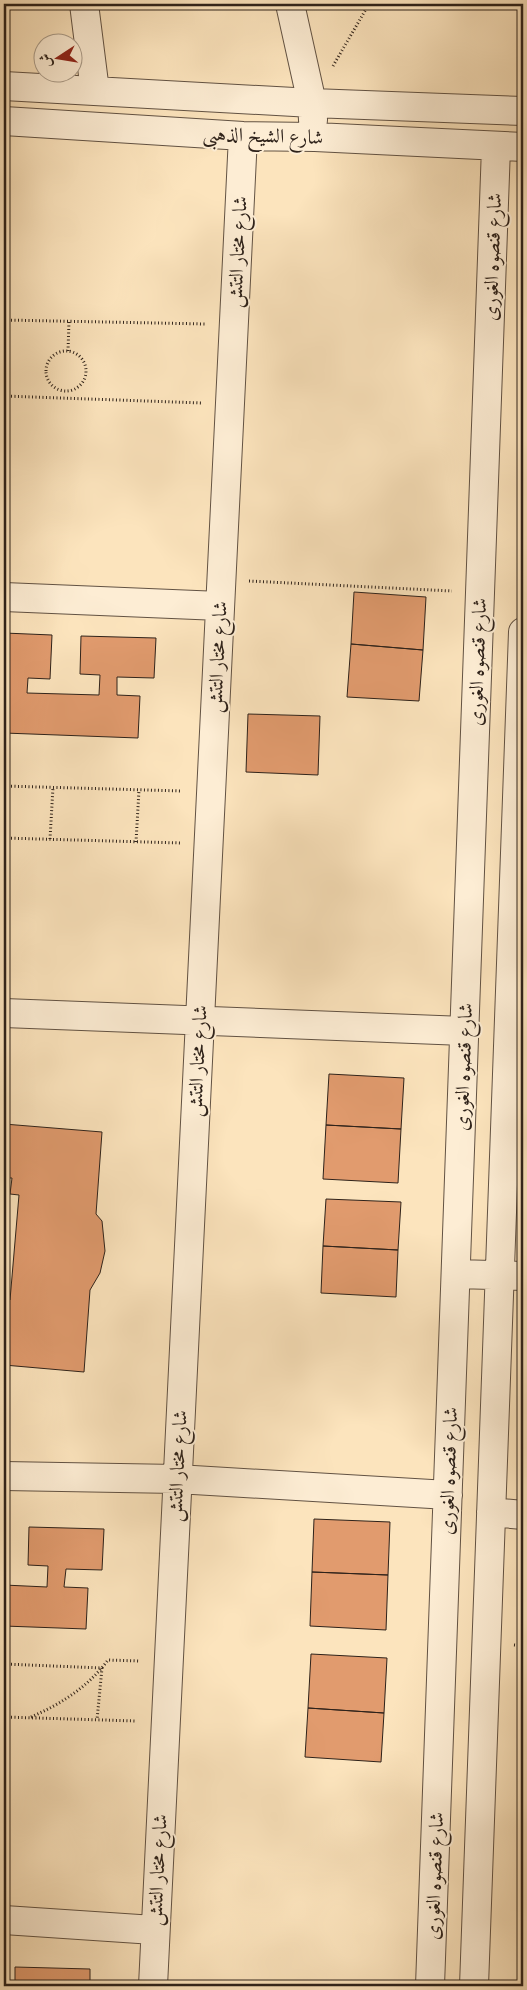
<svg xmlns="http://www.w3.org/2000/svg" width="527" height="1990" viewBox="0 0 527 1990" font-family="'IM FELL English',Amiri,serif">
<rect width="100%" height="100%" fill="#fce4bd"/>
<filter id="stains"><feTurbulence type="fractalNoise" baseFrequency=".004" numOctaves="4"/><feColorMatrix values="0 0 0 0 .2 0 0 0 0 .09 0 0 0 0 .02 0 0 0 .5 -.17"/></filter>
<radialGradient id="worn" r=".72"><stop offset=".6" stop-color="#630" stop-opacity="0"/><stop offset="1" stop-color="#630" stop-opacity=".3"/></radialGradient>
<!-- building -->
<path fill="#e19b6e" stroke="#2e221a" d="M354,592l72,5 -3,53 -72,-6z
M4,633l48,2 -2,44 -22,-1 -1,15 72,2 1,-20 -20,-1 1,-38 75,2 -2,40 -37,-1v18l23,1 -2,42 -134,-5v-43l3,1 1,-17 -4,-1z
M351,644l72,6 -4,51 -72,-4z
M248,714l72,2 -2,59 -72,-3z
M329,1074l75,4 -3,51 -75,-4z
M4,1124l98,8 -6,82 6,7 3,30 -5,22 -10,17 -6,82 -80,-7v-66l6,1 9,-105 -9,-1 2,-16h-8z
M326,1125l75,4 -3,54 -75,-4z
M326,1199l75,3 -3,48 -75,-4z
M323,1246l75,4 -2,47 -75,-4z
M523,1379v85h-4z
M314,1519l76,3 -2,53 -76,-3z
M29,1527l75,2 -2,41 -36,-1 -2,18 24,1 -2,41 -82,-3v-41l43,2 1,-21 -20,-1z
M312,1572l76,3 -2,55 -76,-4z
M311,1654l76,4 -3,55 -76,-5z
M308,1708l76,5 -3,49 -76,-5z
M15,1967l75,2v17h-75z"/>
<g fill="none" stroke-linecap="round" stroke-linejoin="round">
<defs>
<path id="minor" d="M84,4l11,87
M290,4l22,99 1,17
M4,86l308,17 211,8
M4,121l239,15 72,1 208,10
M4,597l216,9
M4,1013l460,18
M456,1274l67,2
M4,1476l173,3 271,16
M491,1512l32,3
M4,1920l150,10
M153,1986l90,-1850
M430,1986l66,-1839
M474,1986l49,-1354"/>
</defs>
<!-- minor casing -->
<use href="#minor" stroke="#625243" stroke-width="30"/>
<!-- path -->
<path stroke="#2e221a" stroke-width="3" stroke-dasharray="1 2.5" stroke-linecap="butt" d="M333,66l36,-62
M4,320l202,4
M68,351l1,-30
M46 371a20 20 0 1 1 40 0a20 20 0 1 1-40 0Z
M4,396l198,7
M249,581l203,10
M4,786l178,5
M4,838l177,5
M50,839l3,-52
M136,842l3,-52
M514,1645l9,1
M4,1664l98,4 -5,52
M4,1717l132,4
M31,1717c30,-13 57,-30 77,-57l31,1
M523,1986v-21"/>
<!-- minor -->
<use href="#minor" stroke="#fdedd4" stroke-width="28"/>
</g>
<g text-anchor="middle" stroke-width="4" stroke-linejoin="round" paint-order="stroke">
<!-- street labels -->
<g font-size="20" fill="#2e221a" stroke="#fdedd4">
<text transform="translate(263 135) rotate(2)" y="7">شارع الشيخ الذهبى</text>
<text transform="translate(237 252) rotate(-87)" y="7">شارع مختار التتش</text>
<text transform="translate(492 257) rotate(-88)" y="7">شارع قنصوه الغورى</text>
<text transform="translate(217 657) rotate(-87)" y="7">شارع مختار التتش</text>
<text transform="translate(477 662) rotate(-88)" y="7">شارع قنصوه الغورى</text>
<text transform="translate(197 1061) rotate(-87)" y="7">شارع مختار التتش</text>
<text transform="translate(463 1067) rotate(-88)" y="7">شارع قنصوه الغورى</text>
<text transform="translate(177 1466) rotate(-87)" y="7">شارع مختار التتش</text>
<text transform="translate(448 1471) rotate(-88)" y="7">شارع قنصوه الغورى</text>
<text transform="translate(157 1870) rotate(-87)" y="7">شارع مختار التتش</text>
<text transform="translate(434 1876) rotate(-88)" y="7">شارع قنصوه الغورى</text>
</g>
</g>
<!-- margin -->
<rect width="527" height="1990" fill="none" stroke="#fce4bd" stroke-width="20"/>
<rect x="5" y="5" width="517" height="1980" fill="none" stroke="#2e221a" stroke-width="2.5"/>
<rect x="10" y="10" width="507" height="1970" fill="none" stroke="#2e221a"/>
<!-- north arrow -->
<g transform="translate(58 58) rotate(258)"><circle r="24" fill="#fdedd4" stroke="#aa9c8a"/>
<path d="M0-4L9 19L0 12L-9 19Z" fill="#8f2418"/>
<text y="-8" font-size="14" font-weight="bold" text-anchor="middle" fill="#2e221a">ش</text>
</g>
<rect width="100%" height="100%" filter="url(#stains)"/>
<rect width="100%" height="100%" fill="url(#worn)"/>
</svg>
